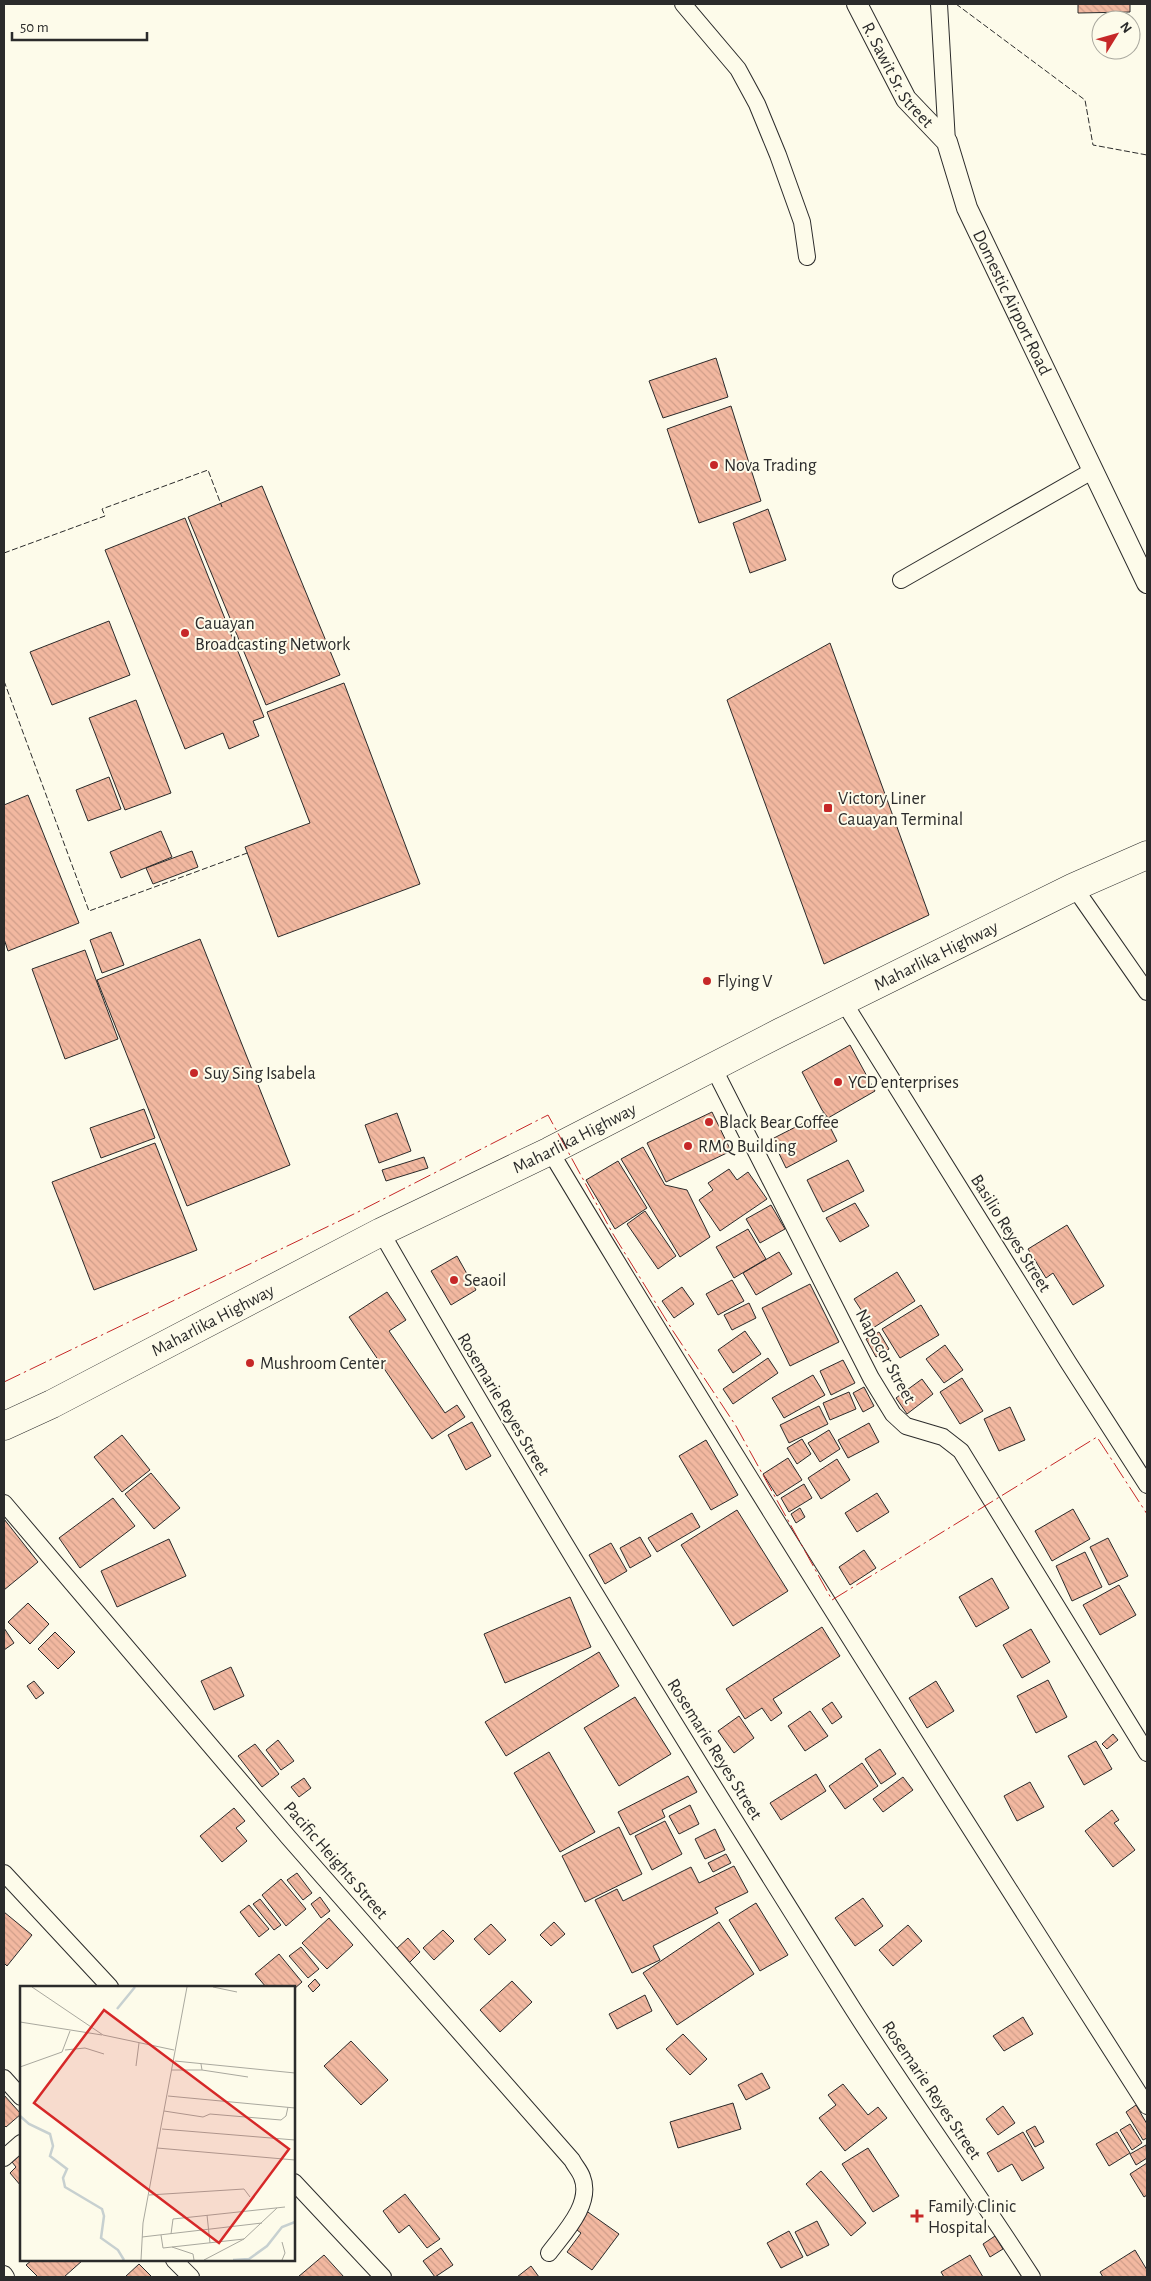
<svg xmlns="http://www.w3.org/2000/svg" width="1151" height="2281" viewBox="0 0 1151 2281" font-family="'Alegreya Sans',sans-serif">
<defs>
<pattern id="building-back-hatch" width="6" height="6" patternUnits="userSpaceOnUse" patternTransform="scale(1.25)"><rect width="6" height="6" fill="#f2b8a0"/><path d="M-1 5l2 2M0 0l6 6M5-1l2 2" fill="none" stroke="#d09e8a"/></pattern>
</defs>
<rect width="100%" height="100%" fill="#fdfbea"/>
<!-- building -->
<path fill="url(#building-back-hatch)" stroke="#2b2b2b" d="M1078,4h52v8l-52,1z
M716,358l12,39 -65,21 -14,-37z
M731,406l30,95 -62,22 -32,-94z
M262,486l78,189 -74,30 -78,-188z
M768,509l18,51 -36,13 -17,-50z
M185,518l79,199 -11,4 6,15 -30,13 -6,-16 -38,16 -80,-199z
M109,621l21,54 -78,30 -22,-53z
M830,643l99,272 -105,49 -97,-264z
M344,683l76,201 -142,53 -33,-90 65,-24 -43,-111z
M136,700l35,93 -46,17 -36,-92z
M109,777l12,32 -33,12 -12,-31z
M28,795l51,128 -71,28 -4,-12v-134z
M161,831l11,26 -51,21 -11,-26z
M192,851l6,16 -45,17 -7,-16z
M111,932l13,33 -22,8 -12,-33z
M200,939l90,226 -103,41 -90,-226z
M85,950l33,89 -53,20 -33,-90z
M850,1045l25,46 -47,27 -6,-8 -20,-38z
M144,1109l11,29 -54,20 -11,-30z
M712,1112l19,39 -65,31 -19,-39z
M397,1113l14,38 -32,12 -14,-38z
M823,1113l14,28 -51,27 -14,-29z
M155,1143l42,107 -103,40 -42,-108z
M643,1147l22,38 22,5 23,47 -30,20 -59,-98z
M424,1157l4,11 -42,13 -4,-11z
M848,1160l16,31 -41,21 -16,-32z
M618,1161l29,47 -32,21 -29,-49z
M729,1169l8,11 11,-8 19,27 -47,32 -21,-31 14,-10 -5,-7z
M855,1203l14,23 -29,16 -14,-24z
M771,1205l14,24 -25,14 -14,-24z
M645,1211l31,45 -18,13 -31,-45z
M1067,1225l37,61 -31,19 -20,-32 -7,5 -18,-29z
M748,1229l18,30 -32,19 -18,-31z
M779,1252l13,22 -36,21 -13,-22z
M457,1256l19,34 -25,15 -20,-34z
M897,1272l18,29 -42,27 -19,-29z
M732,1280l12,21 -26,14 -12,-21z
M810,1284l29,58 -49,24 -28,-58z
M682,1287l12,17 -20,14 -12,-17z
M387,1292l19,28 -17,11 56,82 12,-8 8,12 -33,22 -83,-122z
M749,1303l7,15 -24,12 -8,-15z
M921,1305l18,30 -39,23 -18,-29z
M745,1331l16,23 -28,19 -15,-23z
M879,1332l10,17 -13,8 -10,-18z
M945,1345l18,25 -19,13 -18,-24z
M768,1358l10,15 -45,31 -10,-15z
M843,1360l12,23 -24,12 -11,-24z
M813,1375l12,20 -41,23 -12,-20z
M962,1378l21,33 -23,13 -20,-32z
M922,1379l11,15 -26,20 -11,-16z
M864,1387l10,19 -11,6 -10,-19z
M849,1392l7,17 -26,11 -7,-17z
M819,1406l9,18 -39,19 -9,-18z
M1010,1407l15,33 -26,11 -15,-32z
M472,1422l19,34 -25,14 -18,-35z
M869,1423l10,19 -31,16 -10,-18z
M829,1430l11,19 -20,13 -12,-19z
M122,1435l28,35 -28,22 -28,-35z
M802,1439l9,15 -14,10 -10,-16z
M706,1440l32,55 -27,15 -32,-54z
M788,1458l14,22 -25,16 -14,-22z
M837,1459l13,21 -29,19 -13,-21z
M151,1473l29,35 -26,21 -29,-35z
M804,1484l8,14 -23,14 -8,-14z
M877,1493l12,19 -32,20 -12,-19z
M113,1498l22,28 -55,42 -21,-30z
M800,1508l5,9 -9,6 -5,-9z
M1073,1509l17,30 -38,22 -17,-30z
M737,1510l51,81 -55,35 -52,-81z
M692,1513l8,14 -43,25 -9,-14z
M4,1519l34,43 -34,28z
M640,1537l11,19 -21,12 -10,-20z
M1108,1538l20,38 -19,9 -19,-38z
M169,1539l17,37 -69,31 -16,-36z
M611,1543l16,28 -22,13 -16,-29z
M864,1550l12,18 -26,17 -11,-18z
M1085,1552l17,35 -30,14 -16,-35z
M992,1578l17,30 -33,19 -17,-30z
M1119,1585l17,30 -36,20 -17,-30z
M570,1597l21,50 -86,36 -21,-49z
M28,1603l21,21 -19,20 -22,-22z
M822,1627l18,29 -67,43 9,14 -11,8 -9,-13 -17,11 -19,-30z
M4,1628l10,15 -10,7z
M1031,1629l19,33 -28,16 -19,-33z
M55,1632l20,20 -17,17 -20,-20z
M599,1652l20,34 -113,70 -21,-34z
M231,1667l13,29 -30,14 -13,-29z
M1048,1680l19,37 -31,16 -19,-37z
M34,1681l10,12 -8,6 -9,-13z
M936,1681l18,30 -27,17 -18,-30z
M635,1697l36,57 -52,32 -35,-58z
M832,1702l10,15 -10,7 -10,-15z
M810,1711l18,25 -23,15 -17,-25z
M739,1716l15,22 -20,15 -16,-22z
M1113,1734l5,6 -11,9 -5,-5z
M278,1740l16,21 -13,9 -15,-20z
M1096,1741l16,28 -28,16 -16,-29z
M255,1744l24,30 -17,13 -24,-31z
M880,1749l16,25 -15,10 -16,-25z
M549,1752l46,80 -35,20 -46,-79z
M862,1763l16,23 -33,23 -16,-23z
M816,1774l10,17 -45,29 -11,-17z
M688,1776l9,16 -35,18 3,7 -35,18 -12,-23z
M903,1777l10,13 -30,22 -10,-13z
M304,1778l7,10 -12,9 -8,-10z
M1030,1782l14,25 -27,14 -13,-25z
M690,1805l9,19 -20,10 -10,-18z
M234,1808l11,13 -9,7 11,13 -25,21 -22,-26z
M1112,1810l7,10 -5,3 21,27 -22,17 -28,-36z
M665,1821l17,33 -30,16 -17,-34z
M619,1827l23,47 -57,28 -23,-46z
M715,1829l10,21 -20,9 -10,-20z
M726,1854l5,9 -18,9 -5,-9z
M734,1866l14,26 -33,16 3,5 -65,33 7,14 -28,13 -37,-73 22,-11 6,12 68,-34 8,16z
M297,1873l15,20 -9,7 -16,-20z
M281,1879l25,30 -20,17 -24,-31z
M320,1897l10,14 -9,7 -10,-14z
M863,1898l20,28 -28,20 -20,-28z
M260,1899l21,26 -7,5 -21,-26z
M756,1903l32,52 -28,16 -31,-51z
M249,1905l20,24 -10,8 -19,-25z
M4,1912l28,23 -25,31 -3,-3z
M329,1918l24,27 -26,24 -25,-26z
M554,1922l11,12 -14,12 -11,-11z
M719,1922l35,52 -77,51 -34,-52z
M491,1924l15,16 -17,15 -15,-16z
M908,1925l14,16 -29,25 -14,-16z
M443,1930l11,11 -20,19 -11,-12z
M408,1938l12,14 -12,12 -13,-14z
M301,1947l18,22 -11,9 -19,-22z
M279,1954l23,28 -8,7v-2h-28l-11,-13z
M315,1979l5,6 -7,7 -5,-6z
M512,1981l20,21 -32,30 -20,-22z
M645,1995l7,16 -35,18 -8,-15z
M1023,2017l10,17 -29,17 -11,-15z
M683,2034l24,25 -17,16 -24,-26z
M351,2041l37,39 -27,25 -37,-39z
M762,2073l8,15 -24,12 -8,-15z
M843,2084l25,31 10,-8 9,11 -42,33 -26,-33 17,-13 -8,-10z
M4,2095l17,19 -15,13 -2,-2z
M733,2103l8,26 -63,19 -8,-26z
M1136,2105l11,19v14l-4,2 -17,-28z
M1003,2106l12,17 -17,12 -12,-16z
M1130,2124l12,19 -10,7 -12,-20z
M1035,2126l9,16 -9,5 -9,-16z
M1023,2132l21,36 -22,13 -10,-17 -14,8 -11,-19z
M1117,2132l13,21 -21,13 -13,-22z
M1146,2145l1,13 -11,7 -6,-11z
M868,2148l31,48 -26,16 -31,-48z
M21,2154v32l-11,-13 6,-6 -4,-5z
M1147,2163v32l-3,2 -14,-23z
M821,2171l45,52 -15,13 -45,-52z
M405,2194l35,45 -13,9 -18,-23 -10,8 -16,-22z
M585,2210l34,24 -27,36 -25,-18 14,-19 -8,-6z
M817,2221l12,24 -22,11 -12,-24z
M789,2231l14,26 -22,11 -14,-25z
M995,2236l8,13 -13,8 -7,-13z
M441,2248l12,17 -18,12 -12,-16z
M1135,2250l12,20v7h-44l-3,-5z
M324,2255l20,22h-46z
M970,2255l13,22h-39l-3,-5z
M32,2260h51l-19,17h-26l-12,-12z
M139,2264l13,13h-27z
M531,2266l8,11h-22z"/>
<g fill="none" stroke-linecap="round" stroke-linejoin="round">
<defs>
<path id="minor" d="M683,4l55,65 19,35 21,51 24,67 5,35
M939,4l8,138
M901,580l191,-109
M1074,887l73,105
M843,1001l225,361 79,123
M713,1067l158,311 22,36 13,12 37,11 18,14 186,302
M550,1151c193,322 395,638 597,955
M381,1232c151,263 310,521 472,777 58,91 121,178 179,268
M4,1503l285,335 283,322c3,6 8,11 10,17 11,27 -19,57 -33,76
M4,1873l106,114
M4,2078l17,19
M4,2158l17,-15
M294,2182l89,95
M174,2260l17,17
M4,2274l2,3"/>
<g id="tertiary">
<path id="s1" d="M857,4l49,95 41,43 20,66 180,375"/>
</g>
<g id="trunk">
<path id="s2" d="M4,1426l48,-22 329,-172 169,-81 231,-119 293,-145 73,-32"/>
</g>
</defs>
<!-- minor casing -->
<use href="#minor" stroke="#2b2b2b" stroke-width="18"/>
<!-- tertiary casing -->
<use href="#tertiary" stroke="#2b2b2b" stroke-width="22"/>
<!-- trunk casing -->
<use href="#trunk" stroke="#2b2b2b" stroke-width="29"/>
<!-- minor -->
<use href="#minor" stroke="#fdfbea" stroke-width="16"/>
<!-- tertiary -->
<use href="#tertiary" stroke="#fdfbea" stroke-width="20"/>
<!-- trunk -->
<use href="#trunk" stroke="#fdfbea" stroke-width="28"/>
<!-- fence -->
<path stroke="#2b2b2b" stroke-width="1" stroke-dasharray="6 2.5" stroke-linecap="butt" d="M956,4l129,96 8,45 54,10
M4,553l101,-37 -3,-7 106,-39 14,37
M4,681l85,230 161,-59"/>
<!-- power -->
<path stroke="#c62828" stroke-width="1" stroke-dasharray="18 4 2.5 4" stroke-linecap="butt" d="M4,1382l352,-169 192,-98 65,119 60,97 63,95 96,174 265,-163 50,77"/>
</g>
<!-- markers -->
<g fill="#c62828" stroke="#fdfbea" stroke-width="2">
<circle cx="714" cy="465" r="5"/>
<circle cx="185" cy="633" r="5"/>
<rect x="823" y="803" width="10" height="10" rx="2.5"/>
<circle cx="707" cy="981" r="5"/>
<circle cx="194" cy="1073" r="5"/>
<circle cx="838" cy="1082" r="5"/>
<circle cx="709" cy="1122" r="5"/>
<circle cx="688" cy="1146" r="5"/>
<circle cx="454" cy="1280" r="5"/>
<circle cx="250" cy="1363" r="5"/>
<path d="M914.5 2208.5h5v5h5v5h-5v5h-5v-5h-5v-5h5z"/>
</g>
<g text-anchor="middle" stroke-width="4" stroke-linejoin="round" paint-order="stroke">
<!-- street labels -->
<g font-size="18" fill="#2b2b2b" stroke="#fdfbea">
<text dy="6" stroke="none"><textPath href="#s1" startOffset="82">R. Sawit Sr. Street</textPath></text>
<text dy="6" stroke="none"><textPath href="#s1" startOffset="340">Domestic Airport Road</textPath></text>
<text dy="6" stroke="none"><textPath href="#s2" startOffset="1044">Maharlika Highway</textPath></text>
<text dy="6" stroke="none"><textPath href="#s2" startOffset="639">Maharlika Highway</textPath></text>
<text transform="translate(1011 1233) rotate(58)" y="6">Basilio Reyes Street</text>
<text dy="6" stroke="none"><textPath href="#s2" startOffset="234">Maharlika Highway</textPath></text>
<text transform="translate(886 1356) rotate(61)" y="6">Napocor Street</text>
<text transform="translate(504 1404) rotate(59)" y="6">Rosemarie Reyes Street</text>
<text transform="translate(715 1749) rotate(58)" y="6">Rosemarie Reyes Street</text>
<text transform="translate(336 1860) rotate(49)" y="6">Pacific Heights Street</text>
<text transform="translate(932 2090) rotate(56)" y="6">Rosemarie Reyes Street</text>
</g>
<!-- poi labels -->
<g font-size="18" fill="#2b2b2b" stroke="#fdfbea" text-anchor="start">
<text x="724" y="471">Nova Trading</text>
<text x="195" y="629">Cauayan<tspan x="195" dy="21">Broadcasting Network</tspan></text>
<text x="838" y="804">Victory Liner<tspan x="838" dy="21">Cauayan Terminal</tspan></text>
<text x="717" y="987">Flying V</text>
<text x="204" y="1079">Suy Sing Isabela</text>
<text x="848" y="1088">YCD enterprises</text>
<text x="719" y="1128">Black Bear Coffee</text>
<text x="698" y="1152">RMQ Building</text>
<text x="464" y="1286">Seaoil</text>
<text x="260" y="1369">Mushroom Center</text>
<text x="928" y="2212">Family Clinic<tspan x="928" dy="21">Hospital</tspan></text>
</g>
</g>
<!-- overview -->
<g transform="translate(20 1986)">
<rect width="275" height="275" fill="#fdfbea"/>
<path fill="none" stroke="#c7d0d0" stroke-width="2.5" d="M97,23l18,-22M0,130l9,8 21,10 3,12 -3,10 17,13 -4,9 2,9 37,22 2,7 -3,22 17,12 6,10M213,274l16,-1 18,-13 15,-19 13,-5"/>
<path fill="none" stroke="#a9a89e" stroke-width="1" d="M12,1l71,48 71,15M193,1l24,5M0,36l82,13M45,64l20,-2 19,6M155,75l120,12M181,78l1,6 46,7M116,80l3,-23M0,81l42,-15 8,-21M152,84h30M148,110l127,12M144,125l39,6 7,-3 71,6 5,-4 2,-9M142,143l133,11M137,162l138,12M129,209l95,-6 6,8M187,229l3,28M151,248l2,-15 112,-12M141,249l2,13 81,-9M122,251l120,-14M152,261l21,7 1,6M121,274l2,-37 44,-236M184,274l40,-21 33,-31M262,274l3,-7 -3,-11"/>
<path fill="#d62828" fill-opacity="0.15" stroke="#d62828" stroke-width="2.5" d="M84,24l185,139 -70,94 -185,-140z"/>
<rect width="275" height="275" fill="none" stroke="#2b2b2b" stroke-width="2.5"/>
</g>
<!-- border -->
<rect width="1151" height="2281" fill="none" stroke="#2b2b2b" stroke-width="10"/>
<!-- north arrow -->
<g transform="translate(1116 35) rotate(53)"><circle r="24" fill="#fdfbea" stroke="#a9a89e"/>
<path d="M0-4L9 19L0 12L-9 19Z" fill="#c62828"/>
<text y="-8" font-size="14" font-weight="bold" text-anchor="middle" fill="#2b2b2b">N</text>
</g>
<!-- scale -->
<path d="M12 32v8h135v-8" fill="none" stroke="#2b2b2b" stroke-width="2.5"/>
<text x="20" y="32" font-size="15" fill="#2b2b2b" stroke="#fdfbea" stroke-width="4" paint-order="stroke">50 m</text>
</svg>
